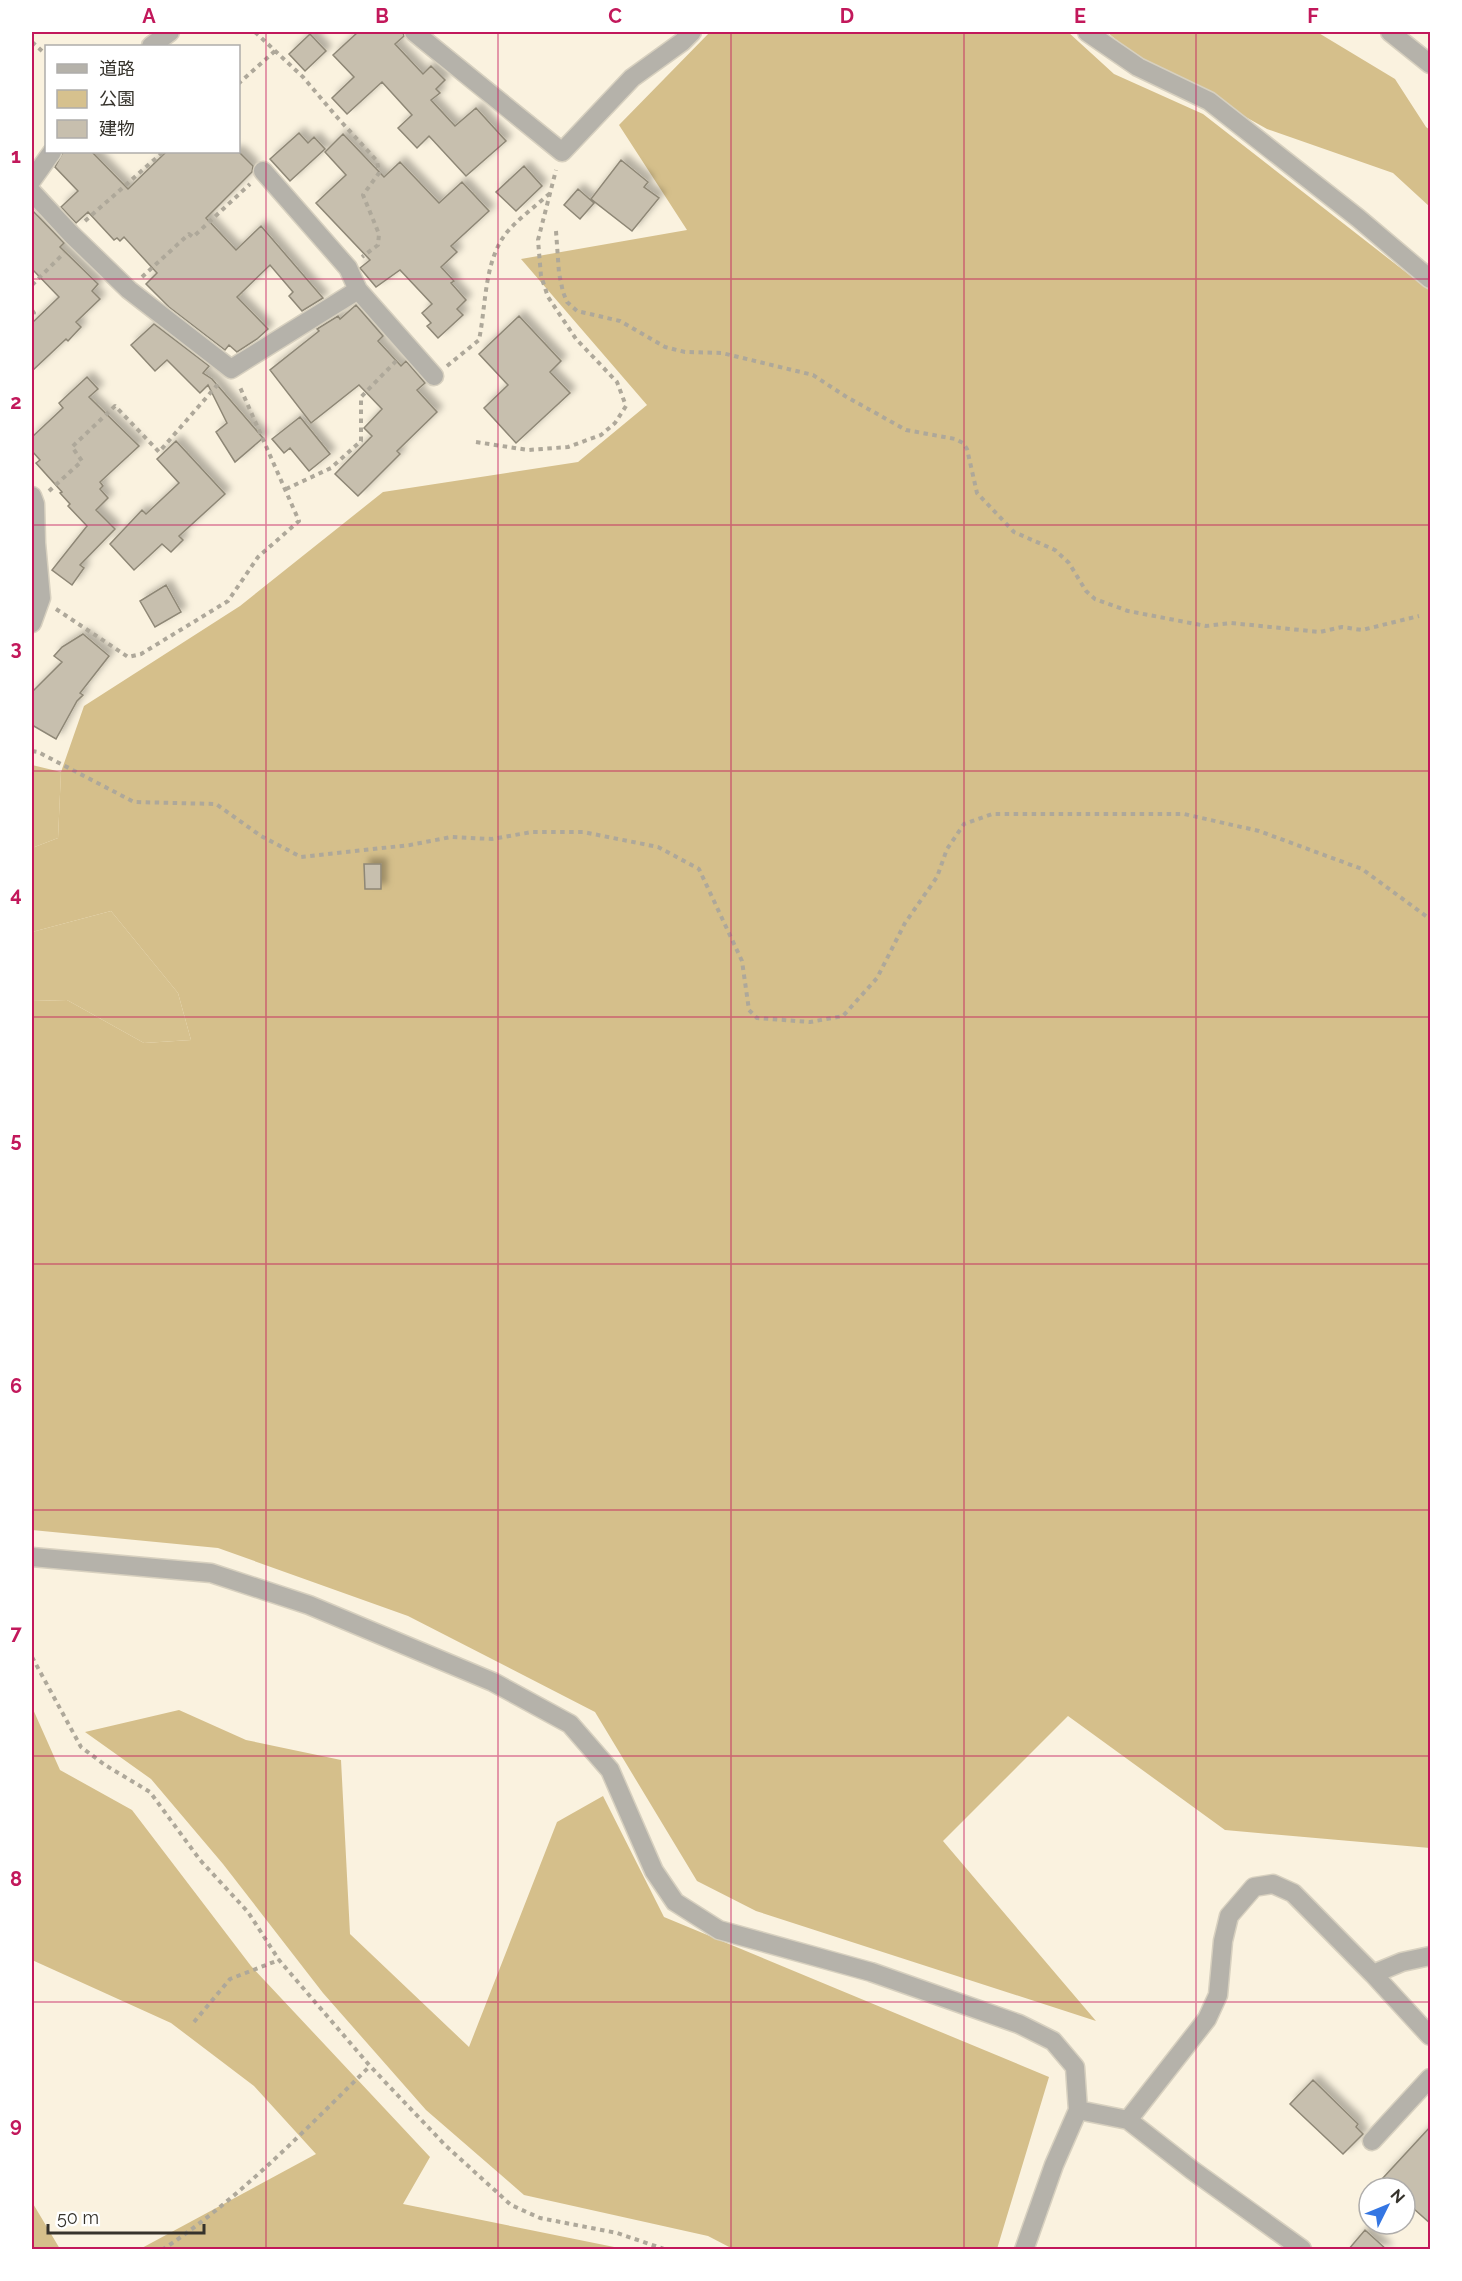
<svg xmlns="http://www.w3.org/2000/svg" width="1462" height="2281" viewBox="0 0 1462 2281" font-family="Raleway,'Noto Sans JP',sans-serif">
<defs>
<filter id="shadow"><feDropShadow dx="5.5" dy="-5.5" stdDeviation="3" flood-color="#0004"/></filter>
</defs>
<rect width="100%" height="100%" fill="#faf2df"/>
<!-- green -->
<path fill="#d6c18e" d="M32,765l29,7 -3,66 -26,10z
M111,911l67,82 13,47 -47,3 -77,-43 -35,1v-69z"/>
<!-- forest -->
<path fill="#d5bf8b" d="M710,32h358l46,42 89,40 227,177v1557l-205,-18 -157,-114 -125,125 153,180 -340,-110 -59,-30 -102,-169 -187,-96 -190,-68 -186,-18v-529l35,-1 77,43 47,-3 -13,-47 -67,-82 -79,21v-84l26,-10 3,-66 23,-66 156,-100 143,-114 195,-30 69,-57 -126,-146 166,-29 -68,-105z
M1107,32h210l78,47 31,48 4,3v77l-37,-34 -126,-44 -135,-76z
M32,1707l28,63 72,40 119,156 179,191 -27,47 221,45h-484l176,-95 -62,-68 -83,-63 -139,-63z
M179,1710l67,30 95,20 9,174 119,113 88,-225 46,-26 61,121 385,160 -52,172h-264l-25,-13 -184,-41 -98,-85 -103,-117 -100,-129 -72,-85 -66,-47z
M32,2202l28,47h-28z"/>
<!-- building -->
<path fill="#c7bfae" stroke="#8e8776" stroke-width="1.5" filter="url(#shadow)" d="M358,32h45l1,4 -9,8 28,30 8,-8 14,14 -9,9 4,4 -9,7 24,26 21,-18 30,33 -40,35 -37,-40 -12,12 -19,-20 14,-13 -30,-33 -35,32 -15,-16 22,-21 -21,-22z
M310,34l16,17 -21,20 -16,-17z
M299,133l9,10 6,-6 11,12 -35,32 -20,-22z
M343,134l41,43 16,-15 39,41 23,-21 27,29 -38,35 6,6 -16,15 13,14 -3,2 15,17 -9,9 6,6 -25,23 -11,-12 4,-3 -9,-10 10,-9 -32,-34 -24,17 -16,-19 10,-8 -54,-57 30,-28 -21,-23z
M63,152h29l36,37 38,-37h73l14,14 -1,6 -46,46 30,32 25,-24 62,72 -21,13 -13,-15 4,-4 -23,-27 -33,32 31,32 -11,10 -20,13 -8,-7 -4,5 -56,-43 -23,-23 11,-11 -33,-36 -4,4 -3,-3 -3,2 -26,-28 -12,11 -15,-16 17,-16 -23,-24z
M621,160l27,22 -4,5 15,11 -27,33 -41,-32z
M524,166l18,20 -26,25 -20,-19z
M578,189l16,14 -14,16 -16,-14z
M32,210l32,33 -4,4 38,37 -6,7 8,8 -24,23 5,5 -13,14 -2,-2 -34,32v-48l27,-26 -27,-28z
M356,305l27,31 -5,5 23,25 5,-5 19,22 -8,7 20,22 -40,39 3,3 -42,42 -23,-22 37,-38 -8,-8 18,-19 -23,-24 -48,38 -41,-53 49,-39 -2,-2 21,-13 2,3z
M519,316l42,45 -11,11 20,21 -54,50 -32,-35 24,-23 -29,-31z
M154,324l55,42 -6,7 9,6 51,59 -28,24 -19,-30 11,-9 -19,-38 -8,8 -33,-33 -12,11 -24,-26z
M87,377l11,12 -9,8 50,49 -39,36 3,4 -3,3 8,9 -12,12 19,19 -35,36 4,3 -12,17 -20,-15 35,-44 -19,-20 2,-2 -10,-11 2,-1 -26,-29 4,-3 -8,-9v-14l31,-29 -4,-5z
M300,417l30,37 -21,17 -19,-23 -6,5 -12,-14z
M176,441l49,53 -46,42 4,4 -12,12 -9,-8 -28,26 -24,-26 32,-34 4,4 33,-31 -22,-24z
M166,585l15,27 -26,15 -15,-26z
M83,634l26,22 -29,37 3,2 -6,6 -21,38 -24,-14v-33l30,-30 -8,-6 8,-9z
M364,864h17v25h-16z
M1313,2080l45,44 -2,3 7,7 -20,20 -53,-50z
M1431,2126v98l-26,-23v-13h-14l-9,-9z
M1365,2230l22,20h-39z"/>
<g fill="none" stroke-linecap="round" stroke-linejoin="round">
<defs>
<path id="minor" d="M414,32l148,120 70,-74 50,-36 10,-10
M1087,32l51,35 71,34 149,117 72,61
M1390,32l40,32
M151,46l19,-14
M263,171l85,97 10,22
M32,180l20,-28
M32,192l39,42 58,56 102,79 127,-79 76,86
M32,496l3,8 1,39 5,55 -9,25
M32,1557l179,16 98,32 184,77 77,42 40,46 44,101 21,31 44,28 152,42 148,52 34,17 22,26 3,43 -24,55 -30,85
M1373,1974l57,62
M1078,2110l50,10 64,50 110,79
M1128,2120l79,-101 11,-24 5,-54 6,-25 25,-29 19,-3 20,9 80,81 29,-12 28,-6
M1372,2141l58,-63"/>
</defs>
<!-- minor casing -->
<use href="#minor" stroke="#d7d0bf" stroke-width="21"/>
<!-- path -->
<path stroke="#aea89a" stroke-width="4" stroke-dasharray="4.5 4.5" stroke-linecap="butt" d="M255,32l48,45 33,39 41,45 2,12 -16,22 16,39 -1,11 -16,12
M32,42l10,9
M238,84l37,-33
M85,221l78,-69
M556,231l3,42 4,19 4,10 10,9 43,10 45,26 20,5 37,1 91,22 32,21 61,34 49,9 8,4 4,6 10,44 37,39 41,18 14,13 17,28 9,8 33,12 78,15 25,-3 89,9 22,-5 20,3 57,-14
M142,277l47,-43 4,3 57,-53
M32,285l32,-32
M32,310l2,3 -2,3
M447,366l32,-26c7,-34 5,-75 25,-104 10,-14 32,-30 45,-42
M476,442l52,8 40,-3 33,-12 14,-12 11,-17 -9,-24 -41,-43 -28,-42 -7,-21 -3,-36 18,-70
M286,489l45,-21 30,-27v-44l36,-37
M49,491l33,-30 -10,-14 43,-41 44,46 60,-69
M56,609l72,48 13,-3 87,-53 30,-44 41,-36 -60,-136
M32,751l6,1 96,50 82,2 45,32 40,21 109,-12 41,-8 41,2 40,-7h51l75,15 41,22 43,92 7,49 8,8 53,4 33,-6 34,-38 28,-55 32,-46 10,-28 17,-25 28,-10h192l75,17 103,38 68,50
M32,1657l49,90 24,18 45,27 50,68 48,52 31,48 91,106 75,79 66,60 29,13 77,15 50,17
M194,2022l36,-43 49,-19
M162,2250c77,-51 143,-120 208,-184"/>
<!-- minor -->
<use href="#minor" stroke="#b5b2aa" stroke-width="18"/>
</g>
<!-- grid -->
<path fill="none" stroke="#c2185b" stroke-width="1.5" stroke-opacity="0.55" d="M266,32v2218M498,32v2218M731,32v2218M964,32v2218M1196,32v2218M32,279h1398M32,525h1398M32,771h1398M32,1017h1398M32,1264h1398M32,1510h1398M32,1756h1398M32,2002h1398"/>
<!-- border -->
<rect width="1462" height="2281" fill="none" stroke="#ffffff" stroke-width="66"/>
<!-- legend -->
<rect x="45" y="45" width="195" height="108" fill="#ffffff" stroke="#afadab" stroke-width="1.5"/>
<rect x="57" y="64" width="30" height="9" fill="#b5b2aa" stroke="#afadab" stroke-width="1.5"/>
<text x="99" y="75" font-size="18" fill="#36332c">道路</text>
<rect x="57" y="90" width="30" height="18" fill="#d6c18e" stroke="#afadab" stroke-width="1.5"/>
<text x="99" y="105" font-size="18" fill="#36332c">公園</text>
<rect x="57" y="120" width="30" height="18" fill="#c7bfae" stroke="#afadab" stroke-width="1.5"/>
<text x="99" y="135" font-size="18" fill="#36332c">建物</text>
<!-- north arrow -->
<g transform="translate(1387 2206) rotate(47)"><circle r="28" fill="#ffffff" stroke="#afadab" stroke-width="1.5"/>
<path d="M0-4.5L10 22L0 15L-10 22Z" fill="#3476e3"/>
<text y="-9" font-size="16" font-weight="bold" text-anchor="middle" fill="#36332c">N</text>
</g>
<!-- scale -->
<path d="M48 2224v9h156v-9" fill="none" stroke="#36332c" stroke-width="3"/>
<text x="57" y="2224" font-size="18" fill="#36332c" stroke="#ffffff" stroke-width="4.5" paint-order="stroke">50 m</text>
<rect x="33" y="33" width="1396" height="2215" fill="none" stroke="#c2185b" stroke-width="2"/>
<g font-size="20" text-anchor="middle" font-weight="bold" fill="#c2185b">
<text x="149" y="23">A</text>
<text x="382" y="23">B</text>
<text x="615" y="23">C</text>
<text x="847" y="23">D</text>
<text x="1080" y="23">E</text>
<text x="1313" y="23">F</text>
<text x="16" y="163">1</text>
<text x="16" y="409">2</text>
<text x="16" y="655">3</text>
<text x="16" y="901">4</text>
<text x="16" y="1147">5</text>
<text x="16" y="1393">6</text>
<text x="16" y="1640">7</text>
<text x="16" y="1886">8</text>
<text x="16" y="2132">9</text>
</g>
</svg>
